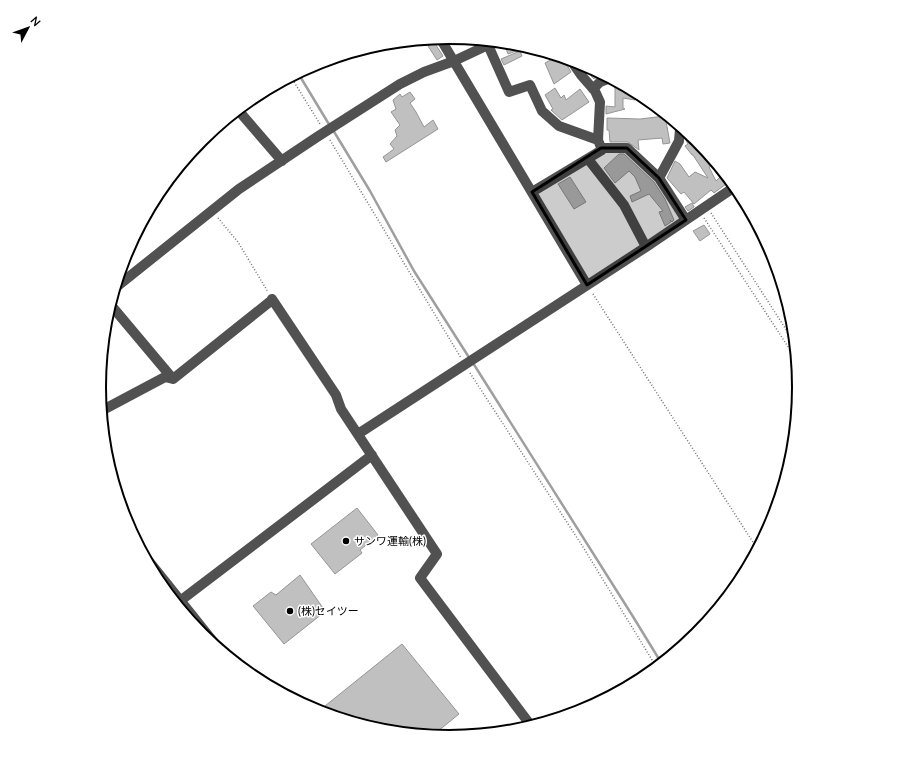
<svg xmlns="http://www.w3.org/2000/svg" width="899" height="775" viewBox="0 0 899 775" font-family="Lato,'Noto Sans JP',sans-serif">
<rect width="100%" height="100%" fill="#fff"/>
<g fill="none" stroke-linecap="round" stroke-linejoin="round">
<!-- stream -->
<path stroke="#9f9f9f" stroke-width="2.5" d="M298,73l32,53
M333,130l37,61 44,80 56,88
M473,363l159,252 30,49"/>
</g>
<!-- building -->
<path fill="#c0c0c0" stroke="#959595" d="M434,42l9,14 -6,4 -9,-14z
M512,43l6,1 9,3 -19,7 -3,-8z
M520,51l2,5 -18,9 -3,-6z
M556,57l3,4 5,-1 7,12 -17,12 -9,-21z
M590,67l8,4v5l-4,3 -3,-3z
M625,86l10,5v9l-12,-2v10l2,1 -19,5v-8l9,1v-20l10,1z
M555,88l6,10 3,-3 2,5 14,-11 9,13 -27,18 -11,-10 2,-1 -8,-14z
M410,92l5,7 -5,4 6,9 8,15 9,-7 5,9 -52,33 -3,-5 11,-8 -4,-5 7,-8 -2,-6 5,-5 -9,-13 5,-3 -3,-9 7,-6 2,3z
M665,116l5,27 -7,1 -1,-6 -24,2 1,10 -11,-8h-18l-1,-12h-2v-12l33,1z
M686,132h1l11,8 19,23 -8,4 7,14 8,-8 6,8 -16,12 -3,-3 -17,14 -10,-12 -3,2 -14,-16 8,-17 5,3 9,13 6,-5 13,6 -15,-23h-1l-7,-9 3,-2 -2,-4z
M619,154h5l30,28 11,17 9,21 -2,2 -2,-2 1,2 -6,4 -6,-14 4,-1 -14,-17 -17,8 -2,-6 11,-5 -6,-14 -6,-6 -14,12 -11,-15z
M570,177l16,25 -12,7 -16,-25z
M692,203l2,4 -6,4 -3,-4z
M704,225l6,9 -10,7 -7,-10z
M357,508l21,27 -6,8 -1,-2 -11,9 2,3 -27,21 -24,-30z
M300,575l23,33 -1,6 -38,30 -31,-38 18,-14 5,3z
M402,644l57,70 -27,22 -51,-5 -58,-17 -3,-4z"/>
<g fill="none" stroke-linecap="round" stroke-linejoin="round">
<!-- path -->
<path stroke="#737373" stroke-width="1.5" stroke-dasharray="1 2" stroke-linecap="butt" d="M291,77l29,47
M330,140l131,218
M711,213l85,132
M218,218l20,24 30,50
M704,218l94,144
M593,294l165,256
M470,373l113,174 74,121"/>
<!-- minor -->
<path stroke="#515151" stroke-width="10" d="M440,38l147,247
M488,45l21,47 21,-7 12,26 17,15 39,14 2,-38 -5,-11 -14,-16 -11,-16
M593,89l7,-7 10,-4
M238,110l44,51
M680,129l-1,12 -20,37 27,42
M601,148h26l32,30
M588,159l36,46 22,42
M532,192l70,-42 -4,-10
M115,288l124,-99 78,-52 83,-53 24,-12 30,-11 34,-16 12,-3
M272,299l64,96 5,14 96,145 -17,24 112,149
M110,304l63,75
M101,411l64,-34 8,2 99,-79
M358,434l288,-187 90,-61
M144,555l76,95
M180,601l192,-146"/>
</g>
<!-- marked area -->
<path fill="#000" fill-opacity="0.2" stroke="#000" stroke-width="3" stroke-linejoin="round" d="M601,148h26l32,30 27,42 -99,65 -55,-93z"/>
<!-- markers -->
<g fill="#000" stroke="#fff" stroke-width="1.5">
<circle cx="346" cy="541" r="4"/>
<circle cx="290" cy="611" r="4"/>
</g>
<g text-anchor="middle" stroke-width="3" stroke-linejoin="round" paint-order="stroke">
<!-- poi labels -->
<g font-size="11" fill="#000" stroke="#fff" text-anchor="start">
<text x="354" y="545">サンワ運輸(株)</text>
<text x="298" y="615">(株)セイツー</text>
</g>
</g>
<!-- crop -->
<path d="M0 0H899V775H0ZM106 387a343 343 0 1 1 686 0a343 343 0 1 1-686 0Z" fill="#fff" fill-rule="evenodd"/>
<path fill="none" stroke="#000" stroke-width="2" d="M106 387a343 343 0 1 1 686 0a343 343 0 1 1-686 0Z"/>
<!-- north arrow -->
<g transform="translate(28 28) rotate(49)" stroke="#ffffff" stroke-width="3" paint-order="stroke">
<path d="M0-3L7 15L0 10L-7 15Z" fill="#000000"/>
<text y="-6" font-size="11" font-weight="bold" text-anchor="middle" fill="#000000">N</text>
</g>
</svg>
